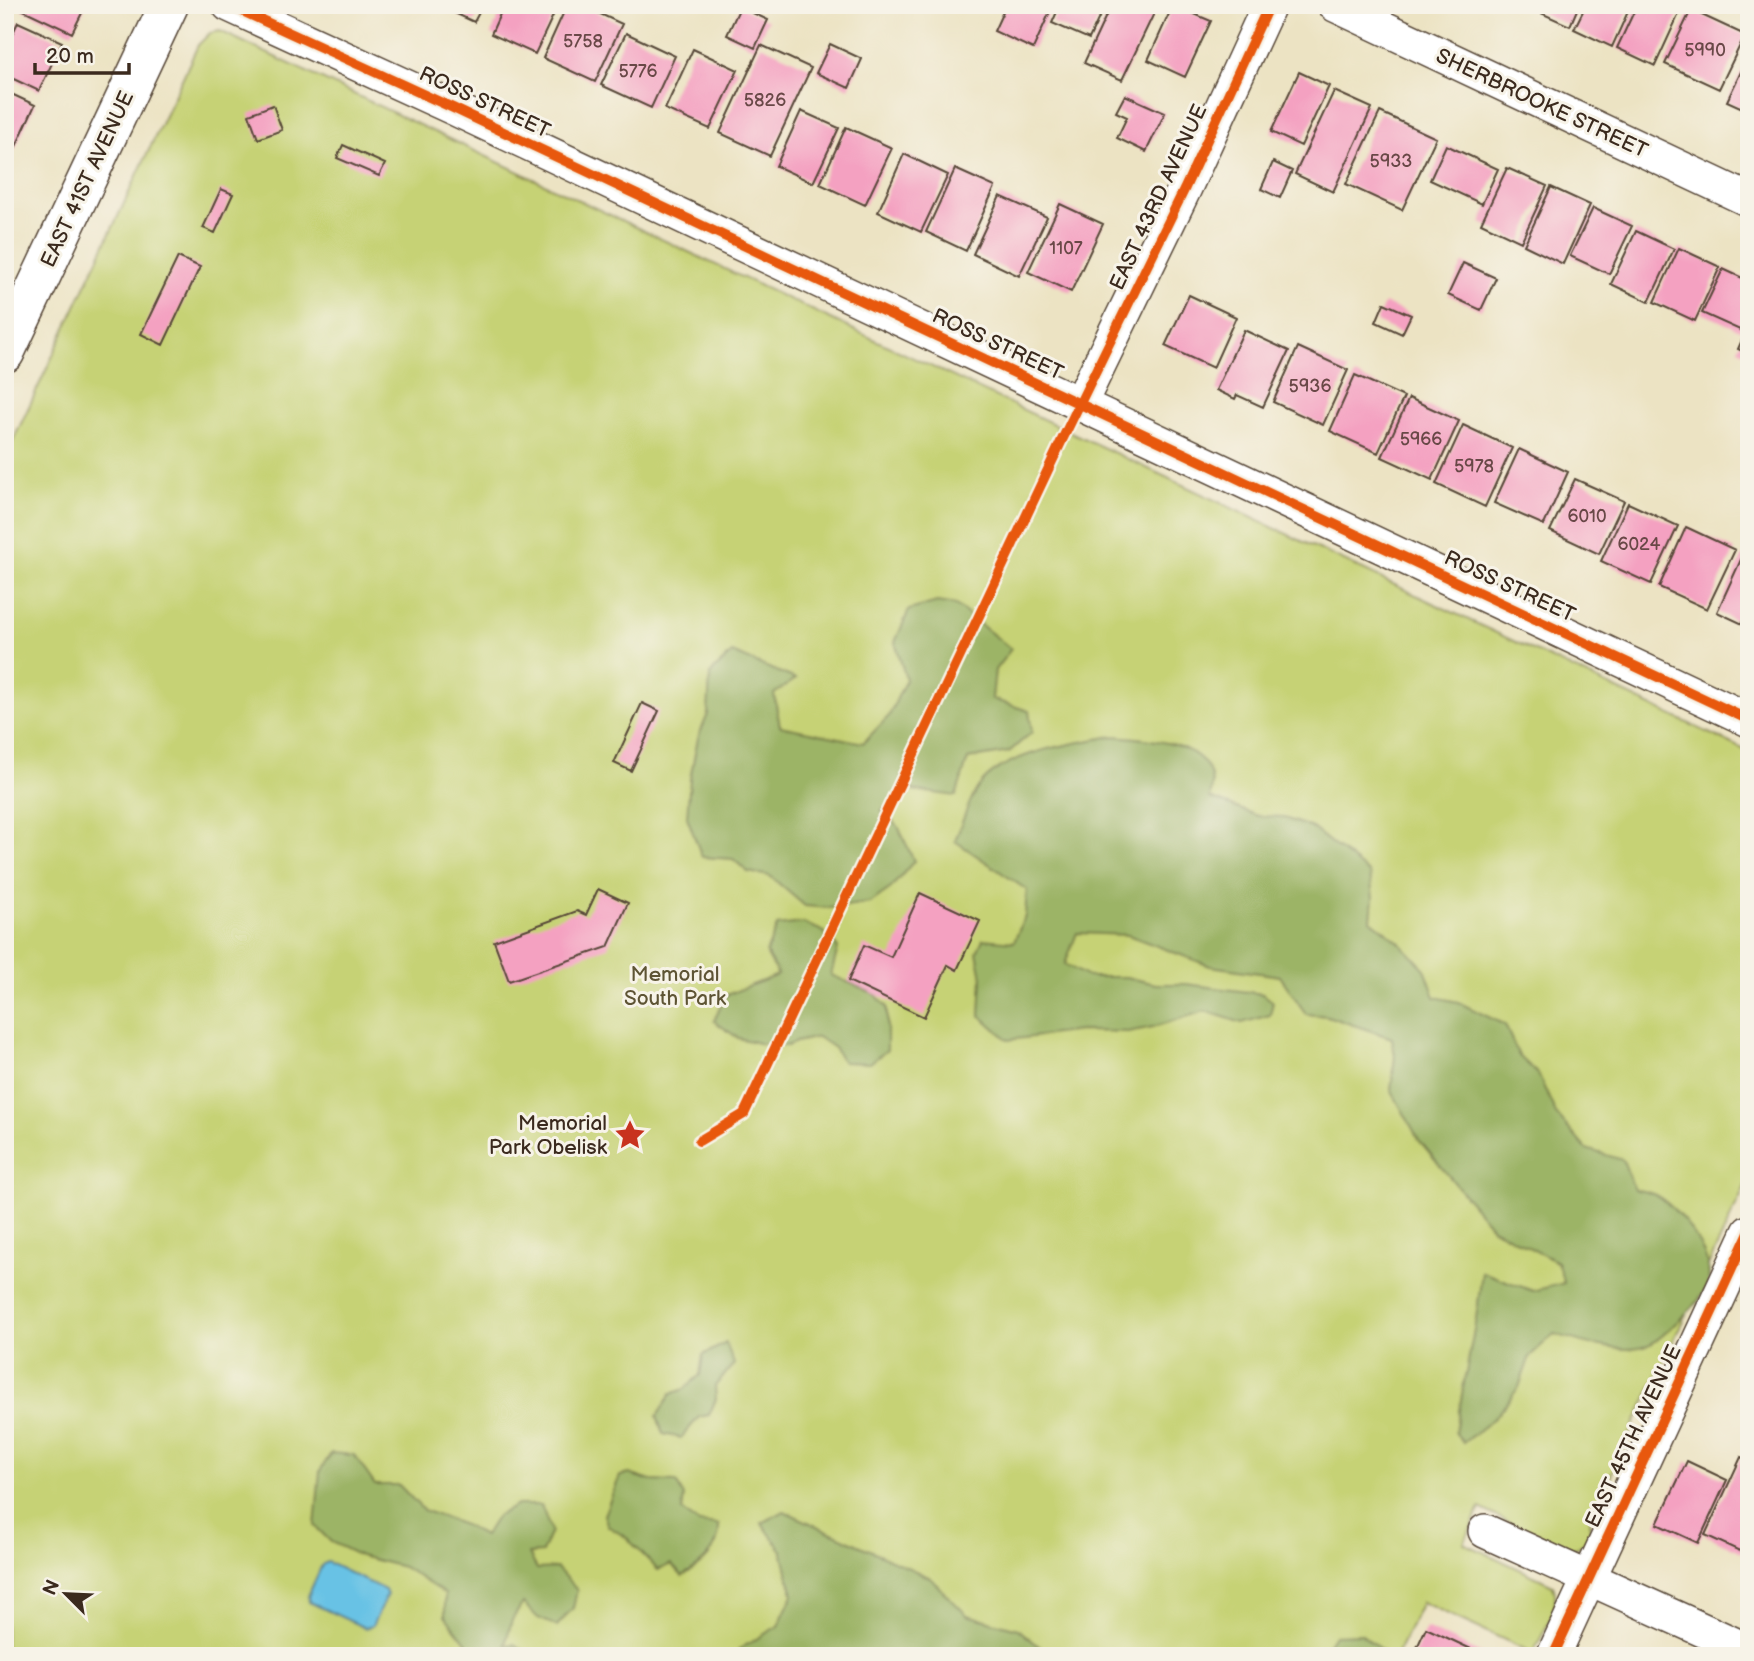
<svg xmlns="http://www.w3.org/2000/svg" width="1754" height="1661" viewBox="0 0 1754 1661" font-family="'Balsamiq Sans',sans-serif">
<rect width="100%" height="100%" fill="#f7f3e8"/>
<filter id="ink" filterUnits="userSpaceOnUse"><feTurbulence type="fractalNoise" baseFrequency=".0143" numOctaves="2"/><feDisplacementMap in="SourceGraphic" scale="14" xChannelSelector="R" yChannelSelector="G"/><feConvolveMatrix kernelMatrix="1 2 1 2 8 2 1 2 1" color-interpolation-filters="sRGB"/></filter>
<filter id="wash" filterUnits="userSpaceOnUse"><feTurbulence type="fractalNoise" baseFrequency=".00686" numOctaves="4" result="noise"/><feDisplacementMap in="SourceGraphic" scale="28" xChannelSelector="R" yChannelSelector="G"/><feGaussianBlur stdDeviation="1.57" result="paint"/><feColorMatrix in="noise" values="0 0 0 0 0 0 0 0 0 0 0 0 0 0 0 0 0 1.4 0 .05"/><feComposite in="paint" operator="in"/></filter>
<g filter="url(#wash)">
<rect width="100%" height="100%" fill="#ece3c3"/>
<!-- green -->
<path fill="#c6d274" stroke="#807e49" stroke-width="2" d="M220,31l1529,721v426l-159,342c1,20 -7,32 -29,28l-81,-40 -16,35 89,42c9,21 -11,49 -20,68l-111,-51 -26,54h-1391v-1198l193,-413 12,-12z"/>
<!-- forest -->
<path fill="#9cb466" stroke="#6c6f42" stroke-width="2" d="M937,602l19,3 55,44 -16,21 -3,29 37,12 3,21 -23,20 -41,7 -12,37 -52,-7 -22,22 16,15 16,35 -23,27 -21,15 -41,5 -24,-2 -35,-30 -22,-4 -15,-13 -31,-2 -15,-40 3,-38 8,-41 10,-24 2,-40 22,-21 64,26 -22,15 6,32 83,17 26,-27 17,-37 -11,-37 14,-32z
M1113,736c31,3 95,4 99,46 0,5 -1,11 -2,16l48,18 24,1 30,11 58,46 3,24 -2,22 28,22 26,27 10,28 23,5 47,23 14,31 19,18 18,40 30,35 37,11 11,29c7,2 15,3 21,6 24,12 60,61 53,89 -5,15 -19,27 -30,37 -9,9 -23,23 -34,26 -27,7 -65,-6 -90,-13l-24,22 -11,31 -24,30 -32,26 -8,-11 21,-113 6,-47 51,19 31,-8 -7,-21 -65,-34 -73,-88 -28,-50 4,-34 -3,-18 -65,-22 -21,-2 -26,-38 -70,-10 -82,-31 -51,-2 -12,31 23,13h38l30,7h30l77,10 10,8 -3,13 -28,8 -37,-12 -52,16 -25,5 -48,-1 -72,9 -28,-25 2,-38 -5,-25 6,-13 31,3 11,-26 2,-26 -72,-49c7,-17 13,-40 24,-55 27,-35 93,-42 134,-50z
M803,923l20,8 15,17 -7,27 44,19 12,13v43l-17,13 -27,-1 -9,-14 -16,-11 -22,5 -9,4 -24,-2 -25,-6 -24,-17 12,-26 52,-20 -12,-22 11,-27z
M726,1343l8,21 -19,22 1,13 -7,16 -10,2 -18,21 -18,-4 -6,-18 14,-22 13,-5 16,-14 3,-20z
M331,1453l23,2 21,30h24l24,25 41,15 20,11 13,-20 20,-11h24l10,26 -9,22 -13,1 8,15 20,-1 20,22 -4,18 -16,18 -19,-8 -15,-15 -11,17 -7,25 9,-1 19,12h-64l-1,-11 -23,-29v-22l-42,-27 -43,-11 -29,-14 -16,-16 5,-55z
M629,1474l22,7 25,1 8,14 -2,15 17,12 20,2c1,25 -17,40 -37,51l-11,-12 -13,6 -31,-32 -19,-12 -4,-11 16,-39z
M784,1511l145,66 38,38 51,14 33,27h-303l-9,-7 39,-23 15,-31 -11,-44 -20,-28z
M1361,1634l28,22h-69l14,-21z"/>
<!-- water -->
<path fill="#67c2e5" stroke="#517682" stroke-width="2" d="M327,1562l58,28 2,5 -15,31 -7,2 -56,-26 -1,-6 14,-31z"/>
<g id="blocks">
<!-- building -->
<path fill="#f4a1c1" d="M18,5h68l-14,28 -55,-26z
M437,5h46l-9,17z
M504,5h54l-23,49 -44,-20z
M567,5h14l41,19 -27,58 -52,-24z
M1006,5h47l-20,44 -39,-18z
M1060,5h45l-16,34 -37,-16z
M1111,5h47l-36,75 -38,-17z
M1173,5l38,16 -26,56 -37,-17z
M1533,5h46l-9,21 -38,-17z
M1586,5h45l-19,42 -38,-18z
M1637,5h46l-28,61 -38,-18z
M740,7l28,13 -13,28 -28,-13z
M1691,10l54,25 -26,54 -54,-25z
M18,22l44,20 -23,49 -34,-16v-25z
M626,33l49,23 -24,52 -50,-23z
M830,44l32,15 -13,29 -33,-15z
M761,45l50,23 -41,88 -50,-23z
M693,49l45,21 -28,59 -45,-20z
M1749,55v56l-22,-10z
M1299,72l30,14 -28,60 -30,-14z
M5,91l30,14 -23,50 -7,-3z
M1334,91l38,17 -39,84 -38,-18z
M1125,95l40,18 -19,39 -29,-14 10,-21 -11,-5z
M273,105l9,25 -24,9 -9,-25z
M801,111l38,17 -26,55 -37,-17z
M1380,112l56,26 -34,72 -56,-26z
M846,127l46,21 -27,57 -45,-21z
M343,145l42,19 -6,12 -42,-18z
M1446,145l52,24 -16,35 -52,-24z
M904,154l44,21 -27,57 -43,-20z
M1273,162l19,9 -12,27 -19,-9z
M1507,168l40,18 -26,56 -40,-19z
M955,169l40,18 -29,64 -40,-19z
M1551,187l39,18 -27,59 -39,-19z
M221,189l12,5 -18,39 -12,-5z
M1000,196l47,21 -28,59 -46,-22z
M1060,204l43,20 -32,68 -43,-20z
M1593,208l39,18 -23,48 -39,-18z
M1636,231l38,18 -25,53 -38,-18z
M1679,248l41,19 -25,54 -41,-19z
M178,257l22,10 -37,78 -22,-11z
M1463,263l33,15 -15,32 -33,-15z
M1723,269l26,12v36l-7,14 -40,-18z
M1189,295l47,22 -23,51 -48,-22z
M1384,303l27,12 -9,19 -26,-12z
M1749,324v30l-11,-5z
M1244,330l45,21 -26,56 -26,-12 -2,4 -19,-9z
M1298,347l50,23 -25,55 -50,-23z
M1355,375l49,22 -26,56 -48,-22z
M1409,398l50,23 -27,59 -50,-23z
M1463,425l49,23 -27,59 -49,-23z
M1519,449l49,23 -24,53 -50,-22z
M1575,479l49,22 -25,53 -49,-23z
M1628,503l50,23 -27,58 -50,-23z
M1686,527l49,23 -28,59 -48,-22z
M1743,555l6,3v69l-32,-15z
M642,703l17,8 -28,60 -17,-8z
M598,889l30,14 -20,44 -99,34 -15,-40 83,-30 9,4z
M920,893l60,28 -23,49 -9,-5 -24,52 -76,-36 16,-36 27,12z
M1741,1457l8,4v82l-5,10 -39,-18z
M1687,1461l40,19 -29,63 -41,-19z
M1426,1628l60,28h-73z"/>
</g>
</g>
<g filter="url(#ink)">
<use href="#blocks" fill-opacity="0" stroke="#564637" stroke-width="2"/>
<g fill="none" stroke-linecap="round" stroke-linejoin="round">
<defs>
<path id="street" d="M229,5l224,103 1296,612
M1335,5l414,195
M1080,404l104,-214 85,-185
M1485,1531l264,120
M1553,1656l196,-424"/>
<path id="secondary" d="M5,353l164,-348"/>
</defs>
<!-- street casing -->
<use href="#street" stroke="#564637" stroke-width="36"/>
<!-- secondary casing -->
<use href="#secondary" stroke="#564637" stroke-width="41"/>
<!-- street -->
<use href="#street" stroke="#fff" stroke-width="33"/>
<!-- secondary -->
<use href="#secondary" stroke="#fff" stroke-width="38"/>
<defs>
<path id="cycleway" d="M229,5l224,103 1296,612
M699,1141l45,-27 318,-674 122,-250 85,-185
M1553,1656l196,-424"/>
</defs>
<!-- cycleway casing -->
<use href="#cycleway" stroke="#f7f3e8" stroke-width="15"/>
<!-- cycleway -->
<use href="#cycleway" stroke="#e8590c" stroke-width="10"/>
</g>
</g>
<!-- icons -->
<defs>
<symbol id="sight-bare" viewBox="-9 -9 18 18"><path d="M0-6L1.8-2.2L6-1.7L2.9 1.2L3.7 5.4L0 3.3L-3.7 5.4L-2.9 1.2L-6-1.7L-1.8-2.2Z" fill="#c8321e" stroke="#f7f3e8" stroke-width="2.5" paint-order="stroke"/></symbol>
</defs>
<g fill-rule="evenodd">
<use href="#sight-bare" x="608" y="1113" width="44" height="44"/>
</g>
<g text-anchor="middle" stroke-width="6" stroke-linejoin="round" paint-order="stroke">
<!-- number labels -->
<g font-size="18" fill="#694847">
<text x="583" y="47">5758</text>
<text x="1705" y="56">5990</text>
<text x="638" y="77">5776</text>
<text x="765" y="106">5826</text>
<text x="1391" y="167">5933</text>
<text x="1066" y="254">1107</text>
<text x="1310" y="392">5936</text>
<text x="1421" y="445">5966</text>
<text x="1474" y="472">5978</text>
<text x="1587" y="522">6010</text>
<text x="1639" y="550">6024</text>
</g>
<!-- street labels -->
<g font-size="21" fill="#3b2a1e" stroke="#f7f3e8">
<text transform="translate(485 102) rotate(25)" y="7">ROSS STREET</text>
<text transform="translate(1542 103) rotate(25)" y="7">SHERBROOKE STREET</text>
<text transform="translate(87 179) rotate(-65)" y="7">EAST 41ST AVENUE</text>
<text transform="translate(1158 197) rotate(-65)" y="7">EAST 43RD AVENUE</text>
<text transform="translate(998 344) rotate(25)" y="7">ROSS STREET</text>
<text transform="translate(1510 586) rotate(25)" y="7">ROSS STREET</text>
<text transform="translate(1633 1436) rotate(-65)" y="7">EAST 45TH AVENUE</text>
</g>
<!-- park labels -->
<g font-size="21" fill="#5e5434" stroke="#f7f3e8">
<text x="675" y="981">Memorial<tspan x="675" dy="24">South Park</tspan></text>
</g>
<!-- poi labels -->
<g font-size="21" fill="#3b2a1e" stroke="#f7f3e8" text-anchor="end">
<text x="607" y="1130">Memorial<tspan x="607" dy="24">Park Obelisk</tspan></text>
</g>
</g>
<!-- margin -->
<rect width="1754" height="1661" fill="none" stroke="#f7f3e8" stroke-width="28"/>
<!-- north arrow -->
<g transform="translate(66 1594) rotate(294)" stroke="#f7f3e8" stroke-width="5" paint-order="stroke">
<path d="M0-5L12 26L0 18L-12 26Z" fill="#3b2a1e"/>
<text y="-10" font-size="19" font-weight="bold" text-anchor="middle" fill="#3b2a1e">N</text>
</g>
<!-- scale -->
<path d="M35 63v10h94v-10" fill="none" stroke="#3b2a1e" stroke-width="3.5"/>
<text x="46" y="63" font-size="21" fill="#3b2a1e" stroke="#f7f3e8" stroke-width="5" paint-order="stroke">20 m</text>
</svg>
